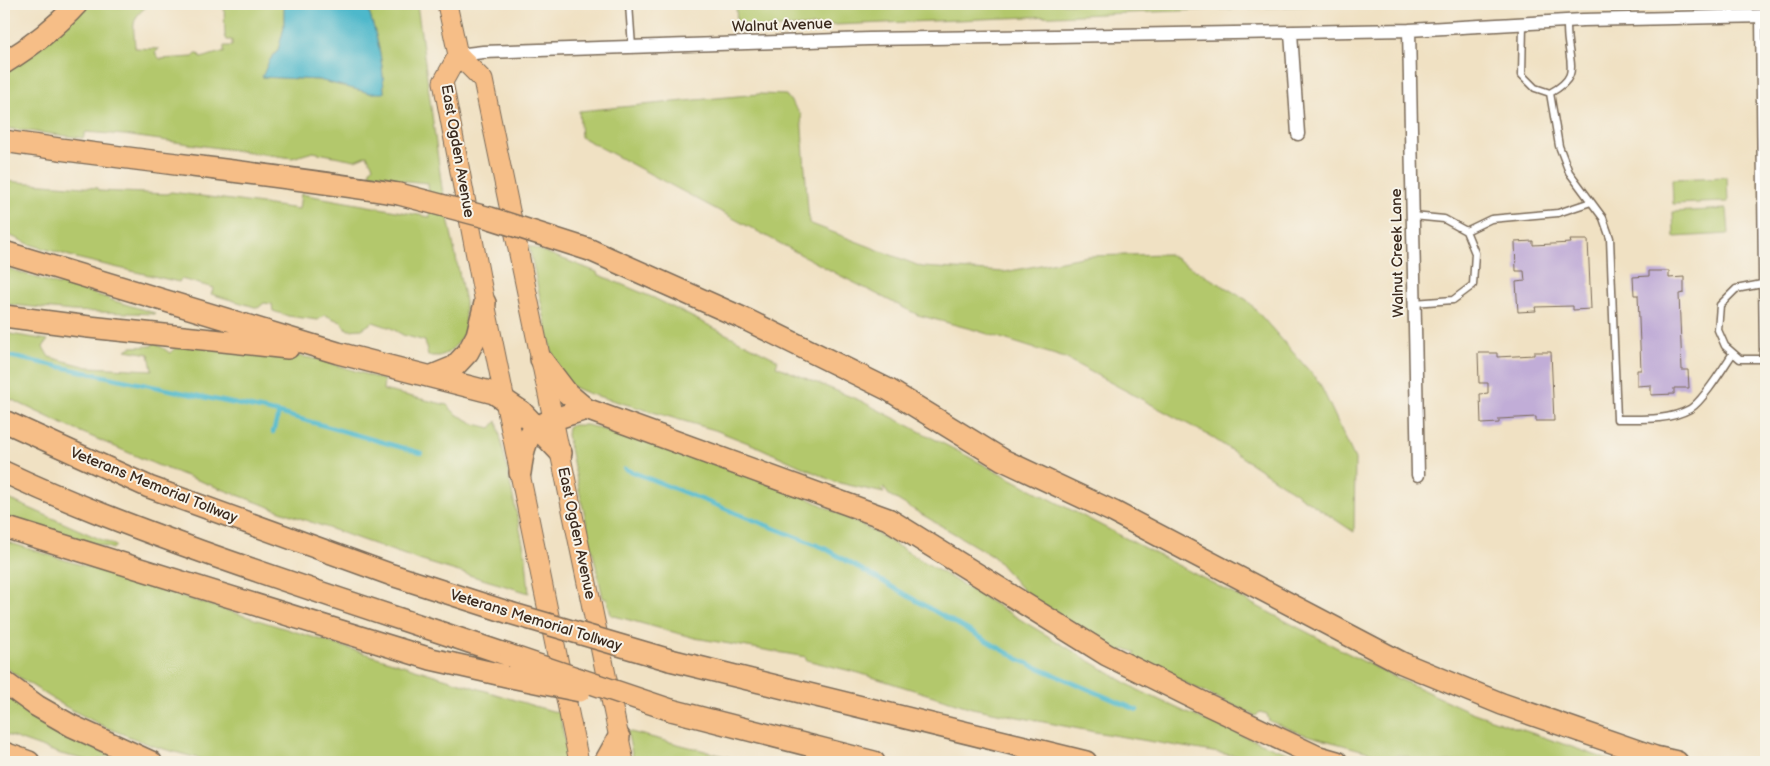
<svg xmlns="http://www.w3.org/2000/svg" width="1770" height="766" viewBox="0 0 1770 766" font-family="'Balsamiq Sans',sans-serif">
<rect width="100%" height="100%" fill="#f7f3e8"/>
<filter id="ink" filterUnits="userSpaceOnUse"><feTurbulence type="fractalNoise" baseFrequency=".02" numOctaves="2"/><feDisplacementMap in="SourceGraphic" scale="10" xChannelSelector="R" yChannelSelector="G"/><feConvolveMatrix kernelMatrix="1 2 1 2 8 2 1 2 1" color-interpolation-filters="sRGB"/></filter>
<filter id="wash" filterUnits="userSpaceOnUse"><feTurbulence type="fractalNoise" baseFrequency=".0096" numOctaves="4" result="noise"/><feDisplacementMap in="SourceGraphic" scale="20" xChannelSelector="R" yChannelSelector="G"/><feGaussianBlur stdDeviation="1.12" result="paint"/><feColorMatrix in="noise" values="0 0 0 0 0 0 0 0 0 0 0 0 0 0 0 0 0 1.4 0 .05"/><feComposite in="paint" operator="in"/></filter>
<g filter="url(#wash)">
<rect width="100%" height="100%" fill="#f0e1c3"/>
<!-- green -->
<path fill="#b3c86c" stroke="#777945" d="M86,4h64c-21,15 -16,21 -15,44l24,1 -4,4 5,6 33,-2 3,-3h3l1,4c9,-1 15,-6 24,-5v-7h8v-6h-5l-2,-4 -1,-32h60v24l-6,22 -9,11 -6,16 56,3 51,13 14,-1c-1,-31 -7,-59 -18,-88h51l25,184 23,114v29l-7,12 -9,9 -9,4h-12l-3,-15 -22,-6 -12,-7 -18,-6 -11,7 -14,1 -7,-8 -16,-7 -7,5 -30,-4 -15,-5 -1,-7 -8,-1 -6,5 -47,-14 3,-6 -33,-9 -2,3 -99,-23 -51,-15 -25,-11v-52l93,7 2,3 68,3 4,-2 128,17 2,-15 129,23 -2,-34 -43,-4 -15,-4v-5l3,-4 -6,-11 -12,5 -42,-8 -21,6 -168,-23 -38,-3 -3,6 -79,-10v-59z
M736,4h612l-611,25z
M759,94l27,1 15,20 8,108 113,44 83,5 82,-16 81,-2 79,46 72,82 36,77 -1,73 -144,-96 -145,-78 -90,-28 -57,-15 -77,-39 -260,-139 -2,-26z
M1727,177l1,25 -55,2 -1,-25z
M1727,209l2,25 -55,3 -1,-25z
M529,246l68,26v2l57,24 124,62 -2,6 85,35 523,271 87,40 144,50h-206v-5l-12,-2 -3,4 -91,-25 -34,-13 -2,-7 -7,-2 -4,4 -122,-57 1,-7 -9,-3 -6,3 -92,-56 -34,-39 -105,-62 -5,-7 -3,1 3,4 -49,-11 -79,-36 -41,-16 -128,-37 -16,-7 -10,-13 -10,-24z
M4,267l54,18 4,-2 48,16 1,1 44,13v1l-83,-3 -68,-7z
M4,333l44,7 -5,7 6,10 39,10 64,3 -3,-16 -23,-4 5,-3 21,-1 2,-4 16,11 12,-12 62,6 73,12 67,21 -1,10 64,15 9,9 19,10 16,4 6,-7 29,137 3,35 -110,-33 -125,-44 -137,-51 -90,-39 -63,-30z
M573,425h14l47,13 54,17 114,40 69,35 267,160 47,22 91,37 39,13h-43l-177,-30 -123,-24 -113,-35 -53,-13v-3l-111,-19 -84,-23 -4,-16 -4,-1 -36,-163 1,-8z
M4,497l112,49 -3,3 -109,-33z
M4,541l530,165 26,7 8,49h-356l-59,-16 -48,-19 -39,-20 -46,-29 -16,-12z
M4,694l22,16 57,34 40,15v3h-4l-3,-4 -4,2 -6,-4 -11,6 -34,-8 -57,-20z
M627,731l121,31h-114z"/>
<!-- water -->
<path fill="#4eb8cb" stroke="#447174" d="M284,4h82c11,30 17,57 18,89h-14l-51,-13 -57,-3 7,-16 9,-11 6,-22z"/>
<g fill="none" stroke-linecap="round" stroke-linejoin="round">
<!-- stream -->
<path stroke="#4eb8cb" stroke-width="4.5" d="M4,355l275,58 142,40
M273,432l6,-19
M625,469l199,79 198,113 115,49"/>
</g>
<g id="blocks">
<!-- building -->
<path fill="#c1add7" d="M1570,240h18l3,69 -18,1v-4l-38,1 1,4 -18,1 -2,-30 9,-1 -1,-10h-8l-1,-29 18,-1v4l38,-2z
M1649,271h20v7l15,-1v16l-5,1 3,76h6l1,18h-15v6l-23,1v-10l-14,1v-16h4l-3,-75h-4l-1,-18 16,-1z
M1534,352h17l3,69h-18v-4l-37,2v4l-18,1 -1,-30 8,-1v-10h-9l-1,-30h19v4l37,-2z"/>
</g>
</g>
<g filter="url(#ink)">
<use href="#blocks" fill-opacity="0" stroke="#7a6a58" stroke-width="1"/>
<g fill="none" stroke-linecap="round" stroke-linejoin="round">
<defs>
<path id="service" d="M629,4l3,43
M1759,16l4,343h-23l-15,-13 -7,-16 2,-25 16,-16 26,-5
M1523,24l-1,51 13,13 15,5c28,-15 21,-25 18,-51 -1,-7 -1,-14 -1,-21
M1550,93l9,53 10,26 34,46 7,20 7,181c24,0 51,2 73,-10 14,-9 33,-41 43,-56
M1413,216l31,3 22,12 25,-12 67,-6 33,-11
M1414,303l39,-3 20,-15 2,-32 -9,-22"/>
<path id="minor" d="M1409,30l9,445
M1291,33l7,101
M458,55l25,-3 386,-13 540,-9 174,-10 183,-4"/>
<path id="primary" d="M447,4l11,51
M458,55l25,25 141,682
M458,55l-15,27 42,221 94,459"/>
<path id="motorway" d="M4,63c28,-17 51,-35 73,-59
M4,141c131,20 264,32 395,53
M590,250l157,70 142,70 114,70 111,52 288,151 100,41 153,53 22,5
M4,252l334,101 156,40 28,19 39,41
M4,316l85,11 199,21
M541,359l26,34 19,16 302,110 219,136 97,48 112,53 21,6
M432,376l22,-9 14,-15 9,-17 8,-32
M4,421l145,66 243,88 118,38
M4,472c63,30 130,55 196,79 103,37 208,70 311,105
M520,473c2,-14 4,-33 15,-44 10,-9 37,-15 51,-20
M4,527l427,132 80,18
M670,660l416,102
M4,682l33,24 35,20 79,36
M671,710l203,52
M4,753l25,9
M605,762l14,-25"/>
</defs>
<!-- service casing -->
<use href="#service" stroke="#7a6a58" stroke-width="9"/>
<!-- minor casing -->
<use href="#minor" stroke="#7a6a58" stroke-width="15"/>
<!-- primary casing -->
<use href="#primary" stroke="#7a6a58" stroke-width="21"/>
<!-- motorway casing -->
<use href="#motorway" stroke="#7a6a58" stroke-width="24"/>
<!-- service -->
<use href="#service" stroke="#fff" stroke-width="6"/>
<!-- minor -->
<use href="#minor" stroke="#fff" stroke-width="12"/>
<!-- primary -->
<use href="#primary" stroke="#f6be87" stroke-width="19"/>
<!-- motorway -->
<use href="#motorway" stroke="#f6be87" stroke-width="21"/>
<defs>
<path id="motorway-bridge" d="M399,194l91,24 100,32
M510,613l160,47
M511,656l160,54
M511,677l69,14"/>
</defs>
<!-- motorway-bridge casing -->
<use href="#motorway-bridge" stroke="#7a6a58" stroke-width="24" stroke-linecap="butt"/>
<!-- motorway-bridge -->
<use href="#motorway-bridge" stroke="#f6be87" stroke-width="21"/>
</g>
</g>
<g text-anchor="middle" stroke-width="4" stroke-linejoin="round" paint-order="stroke">
<!-- street labels -->
<g font-size="15" fill="#3b2a1e" stroke="#f7f3e8">
<text transform="translate(782 25) rotate(-2)" y="5">Walnut Avenue</text>
<text transform="translate(458 151) rotate(80)" y="5">East Ogden Avenue</text>
<text transform="translate(1397 253) rotate(-91)" y="5">Walnut Creek Lane</text>
<text transform="translate(154 485) rotate(22)" y="5">Veterans Memorial Tollway</text>
<text transform="translate(577 533) rotate(78)" y="5">East Ogden Avenue</text>
<text transform="translate(536 620) rotate(17)" y="5">Veterans Memorial Tollway</text>
</g>
</g>
<!-- margin -->
<rect width="1770" height="766" fill="none" stroke="#f7f3e8" stroke-width="20"/>
</svg>
